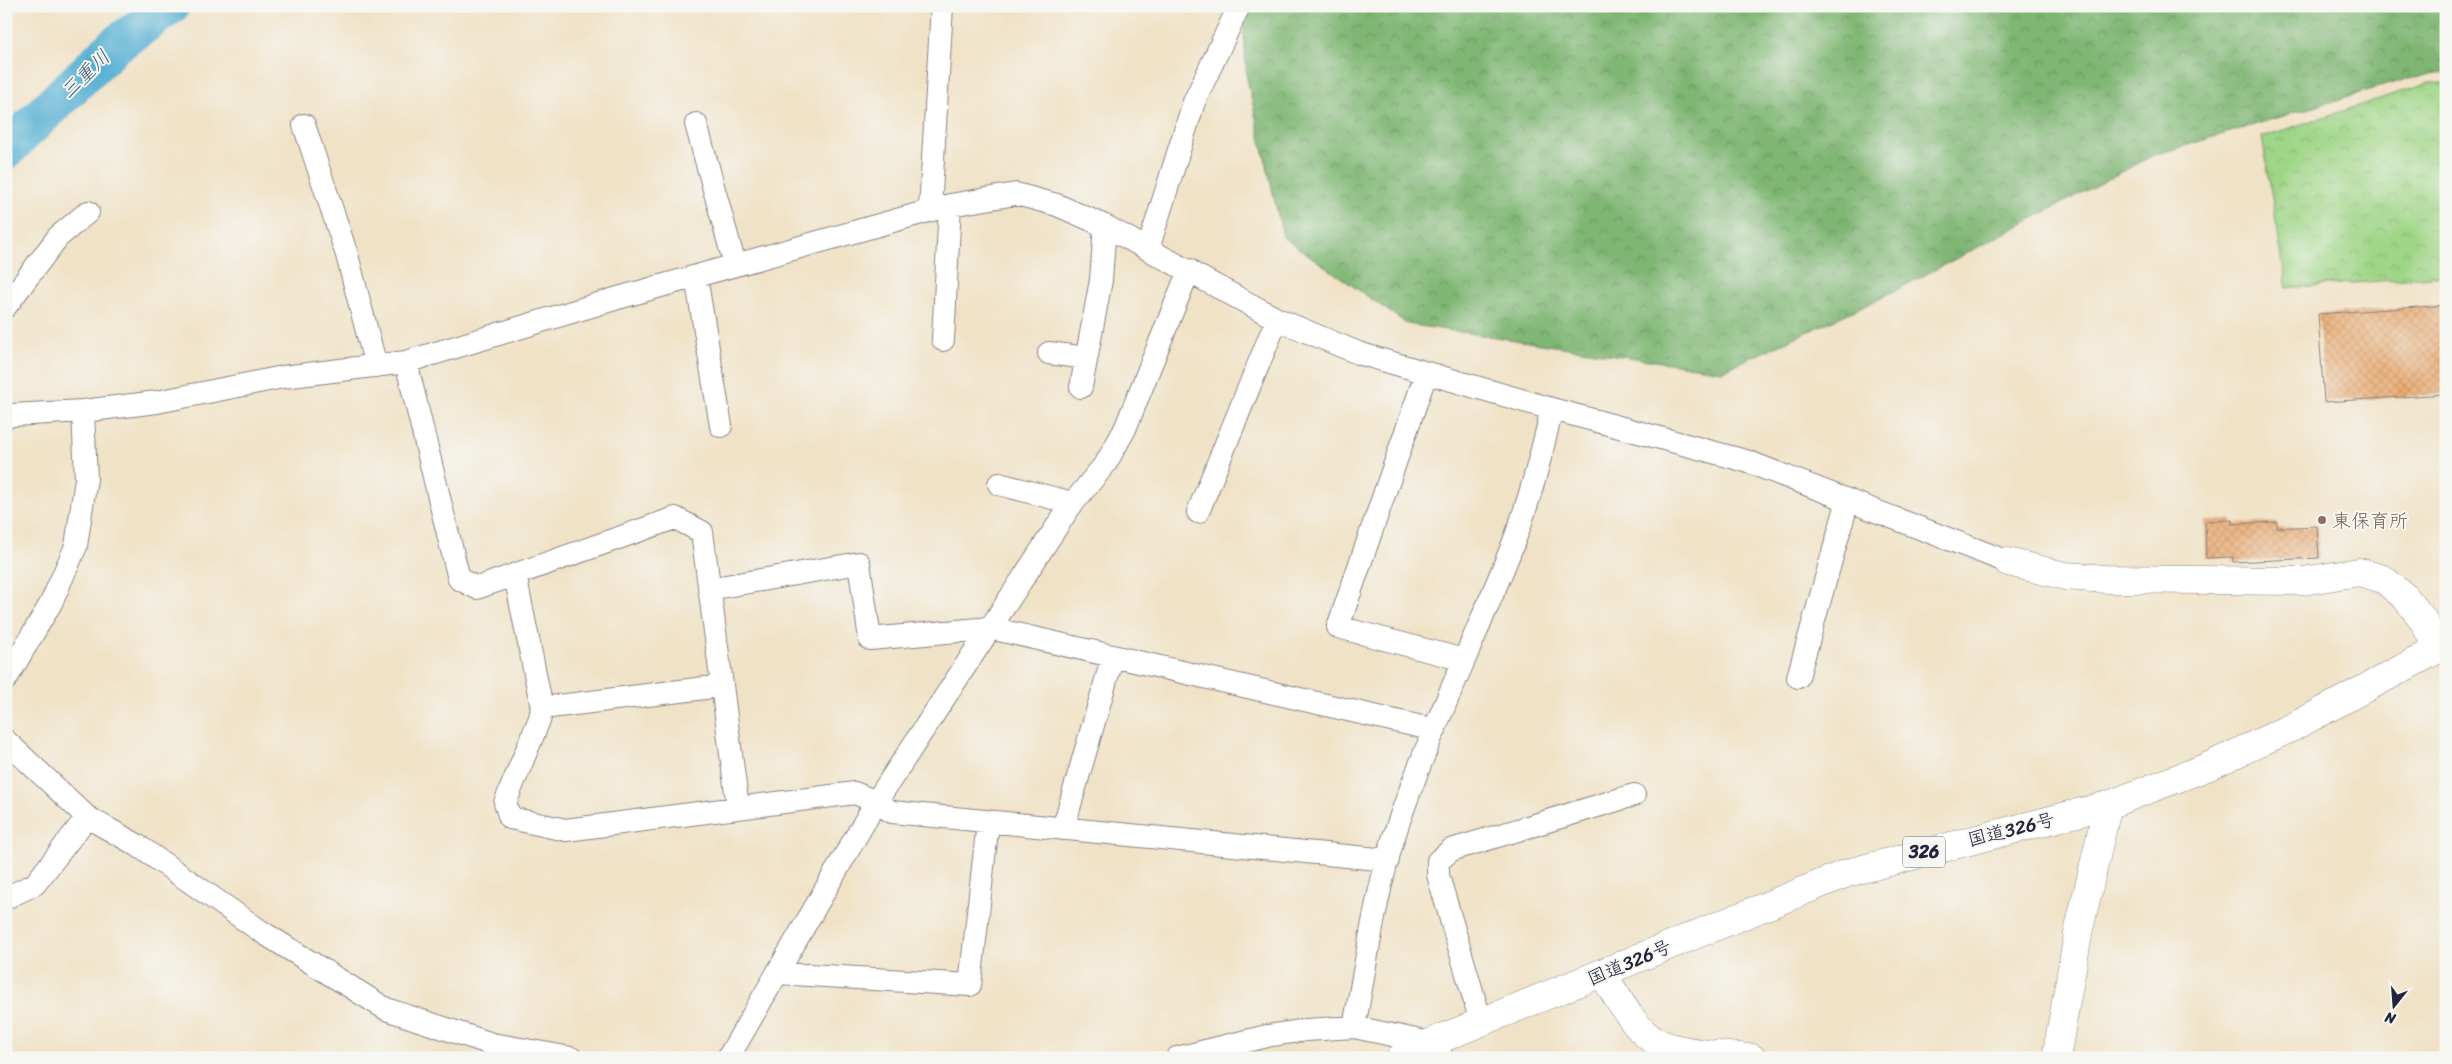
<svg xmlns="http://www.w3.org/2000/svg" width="2452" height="1064" viewBox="0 0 2452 1064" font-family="Sriracha,'Klee One',sans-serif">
<defs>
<pattern id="forest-crowns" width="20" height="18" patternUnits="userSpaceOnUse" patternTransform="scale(1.25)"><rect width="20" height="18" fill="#7fb673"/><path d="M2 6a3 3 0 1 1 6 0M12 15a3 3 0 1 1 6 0" fill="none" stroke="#689460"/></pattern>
<pattern id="park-crowns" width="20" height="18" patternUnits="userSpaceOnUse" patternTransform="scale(1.25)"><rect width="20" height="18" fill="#9fd586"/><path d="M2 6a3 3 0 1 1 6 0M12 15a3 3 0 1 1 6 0" fill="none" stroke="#89b775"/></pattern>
<pattern id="building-cross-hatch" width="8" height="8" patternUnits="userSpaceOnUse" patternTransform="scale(1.25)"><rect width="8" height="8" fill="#ebae76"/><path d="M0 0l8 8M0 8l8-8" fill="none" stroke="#c99567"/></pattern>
</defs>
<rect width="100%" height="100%" fill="#f6f6f2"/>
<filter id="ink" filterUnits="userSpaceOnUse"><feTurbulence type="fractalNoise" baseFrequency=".02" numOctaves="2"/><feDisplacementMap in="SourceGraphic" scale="10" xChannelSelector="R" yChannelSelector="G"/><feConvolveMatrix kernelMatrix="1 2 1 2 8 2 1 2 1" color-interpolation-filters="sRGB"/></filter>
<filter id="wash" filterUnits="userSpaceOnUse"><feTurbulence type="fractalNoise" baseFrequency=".0096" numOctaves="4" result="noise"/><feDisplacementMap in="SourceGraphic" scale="20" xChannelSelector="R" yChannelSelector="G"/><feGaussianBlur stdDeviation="1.12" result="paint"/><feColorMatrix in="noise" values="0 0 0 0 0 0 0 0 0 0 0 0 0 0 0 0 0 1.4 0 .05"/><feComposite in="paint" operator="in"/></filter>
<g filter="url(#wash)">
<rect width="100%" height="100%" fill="#f0e2c6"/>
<!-- forest -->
<path fill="url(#forest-crowns)" stroke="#506c57" d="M1242,6h1204v67l-33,4 -259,78 -275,144 -157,72 -315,-47 -124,-87 -36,-158z"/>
<!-- park -->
<path fill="url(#park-crowns)" stroke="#607c60" d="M2428,83h18v193l-159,12 -25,-151z"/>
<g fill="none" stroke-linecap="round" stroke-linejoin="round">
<!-- river -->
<path stroke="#55afd3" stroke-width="39" d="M6,150l108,-104 56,-40"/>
</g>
<g id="blocks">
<!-- building -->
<path fill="url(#building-cross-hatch)" d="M2446,305v89l-122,8 -6,-88z
M2232,520v4l45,-2v6l40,-2 2,32 -86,4v-5l-27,1 -1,-37z"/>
</g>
</g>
<g filter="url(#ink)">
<use href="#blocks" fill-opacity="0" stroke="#898280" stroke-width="1"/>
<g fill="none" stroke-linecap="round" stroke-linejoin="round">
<defs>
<path id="minor" d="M696,124l39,141
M304,125l43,130 29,111
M930,210l12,-204
M1148,249l46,-147 45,-96
M696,277l25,149
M6,306l52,-69 30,-25
M943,340l7,-135
M1049,353l37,5
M406,362l53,217 18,9 198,-70 27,14 36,276
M1426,374l-88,253 126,33
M1081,387l20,-107 4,-54
M6,417l7,-2 70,-4 74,-9 126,-25 123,-15 212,-64 332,-93 66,-11 41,11 48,21 172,93 81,34 194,56 194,52 262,101
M999,484l73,19
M1198,512l79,-193
M515,575l27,133 -2,10 -35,85 5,15 56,12 289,-37 21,9 16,10 496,48
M709,589l150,-26 11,76 120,-11 445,102
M1798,677l50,-177
M6,679l45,-76 25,-57 10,-67 -3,-68
M542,708l179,-22
M6,741l81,76 50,28 125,87 124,77 106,35 79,14
M1063,829l50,-173
M6,898l29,-14 52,-67
M777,973l193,12 18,-163
M1481,1022l-43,-147v-14l13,-11 183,-55
M1354,1027c13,-68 22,-138 44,-203 33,-96 78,-186 115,-280 17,-44 28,-89 39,-135
M728,1058l148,-256 193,-294 37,-45 19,-34 64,-159
M1177,1058l90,-22 39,-6 48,-3 76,16 13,15"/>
<path id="tertiary" d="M2008,562l57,14 41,3 197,2 56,-9 24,7 22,18 17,21 16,31
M1602,973c14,21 33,59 55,69 22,11 69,14 95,16
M2056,1058l23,-129 29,-124"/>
<path id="trunk" d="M1400,1058l30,-15 417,-170 261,-68 99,-38 86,-40 153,-82"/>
</defs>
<!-- minor casing -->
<use href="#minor" stroke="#898280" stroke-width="24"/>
<!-- tertiary casing -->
<use href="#tertiary" stroke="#898280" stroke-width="29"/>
<!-- trunk casing -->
<use href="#trunk" stroke="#898280" stroke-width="29"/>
<!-- minor -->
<use href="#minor" stroke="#fff" stroke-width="22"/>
<!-- tertiary -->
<use href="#tertiary" stroke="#fff" stroke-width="28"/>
<!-- trunk -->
<use href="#trunk" stroke="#fff" stroke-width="28"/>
</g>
</g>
<!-- markers -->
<circle fill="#8d6e63" stroke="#f6f6f2" stroke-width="2" cx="2322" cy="520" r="5"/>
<g text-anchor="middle" stroke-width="4" stroke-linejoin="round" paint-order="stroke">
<!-- shield labels -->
<rect fill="#f6f6f2" stroke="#626272" stroke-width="1" x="1903" y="836.5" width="42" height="31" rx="4"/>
<g font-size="18" font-weight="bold" fill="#22223b">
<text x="1924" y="858">326</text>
</g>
<!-- education labels -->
<g font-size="19" fill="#785e54" stroke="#f6f6f2" text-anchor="start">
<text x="2332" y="527">東保育所</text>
</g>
<!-- street labels -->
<g font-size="19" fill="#22223b" stroke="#f6f6f2">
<text transform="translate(2011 829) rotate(-14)" y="7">国道326号</text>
<text transform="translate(1629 962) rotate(-23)" y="7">国道326号</text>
</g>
<!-- water labels -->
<g font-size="20" font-style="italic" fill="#365a78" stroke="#f6f6f2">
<text transform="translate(85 74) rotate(-44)" y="7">三重川</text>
</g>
</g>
<!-- margin -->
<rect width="2452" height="1064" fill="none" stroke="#f6f6f2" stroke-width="25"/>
<!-- north arrow -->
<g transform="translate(2394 1006) rotate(197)" stroke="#f6f6f2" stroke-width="4" paint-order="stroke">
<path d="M0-4L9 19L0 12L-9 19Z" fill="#22223b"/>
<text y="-8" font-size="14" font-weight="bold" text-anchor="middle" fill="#22223b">N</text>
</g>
</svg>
